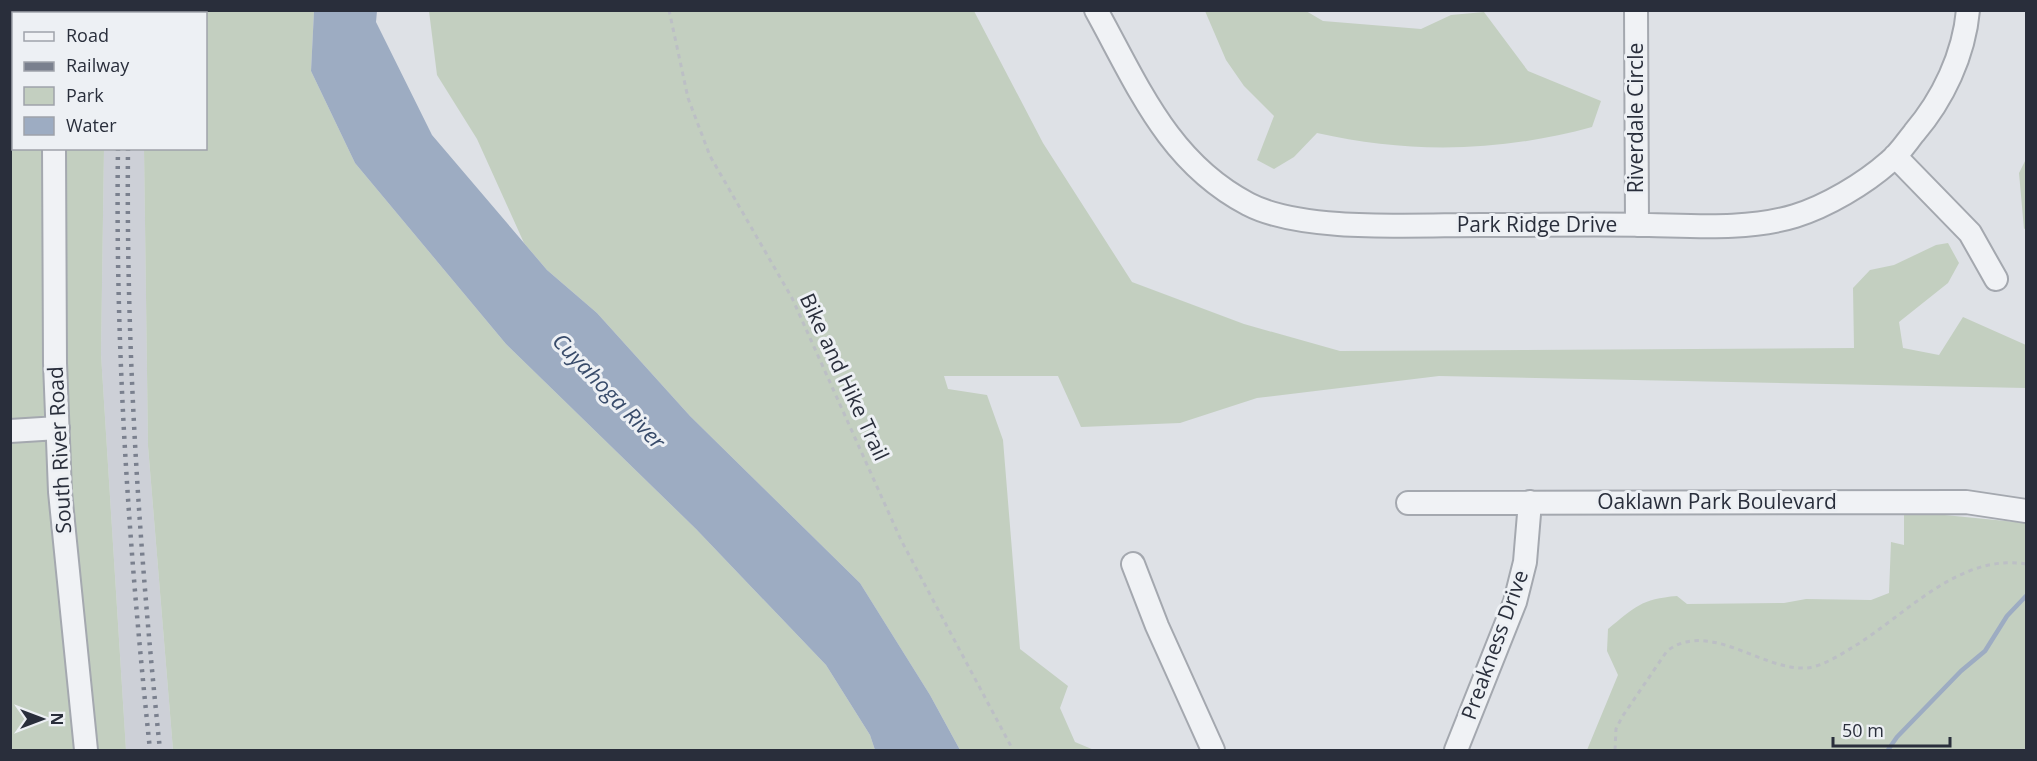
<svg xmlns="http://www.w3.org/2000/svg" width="2037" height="761" viewBox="0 0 2037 761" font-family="'Open Sans',sans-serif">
<rect width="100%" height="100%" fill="#dee1e6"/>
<!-- built -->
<path fill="#cdd0d7" d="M144,148l4,298 25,304h-47l-25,-396 3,-205z"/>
<!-- green -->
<path fill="#c3cfc0" d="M10,11h97v3h-93v134l90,1 -3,205 25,396h-115z
M146,11h168l-3,60 44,92 151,181 190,185 130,136 44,70 5,15h-702l-25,-304 -4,-297 62,-1v-134l-60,-1z
M429,11h545l69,132 89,139 112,42 96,27 514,-3 -1,-60 17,-18 24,-5 42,-20 12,-2 11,20 -11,20 -49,39 4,26 36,7 24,-38 63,28v43l-587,-12 -182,22 -77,25 -99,4 -23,-51h-114l4,13 39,6 16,45 17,209 48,37 -8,22 15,34 19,8h-134l-30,-55 -70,-112 -170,-167 -93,-103 -50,-43 -23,-27 -47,-104 -40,-64z
M1205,11h101l17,10 98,8 30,-14 33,-3 44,59 73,30 -9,26c-91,25 -183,27 -275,6l-23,24 -20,12 -17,-9 17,-44 -30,-30 -18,-26z
M2026,159v69l-2,1 -5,-56z
M1904,511l122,12v227h-439l31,-75 -11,-24 1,-22c27,-22 33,-30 69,-33l10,8 97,-1 22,-4 65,1 18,-7 2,-51 13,3z"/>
<!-- water -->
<path fill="#9dacc2" d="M314,11h63l-1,11 56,113 115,135 50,43 93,103 170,167 70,112 30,55h-85l-5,-15 -44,-70 -130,-136 -190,-185 -151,-181 -44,-92z"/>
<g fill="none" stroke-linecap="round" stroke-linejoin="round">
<!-- stream -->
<path stroke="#9dacc2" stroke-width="4.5" d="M194,14v-4
M10,142l4,-2
M1888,750l9,-13 64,-66 24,-20 22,-35 19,-20"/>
<defs>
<path id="minor" d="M1096,10c42,76 72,152 152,194 57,30 177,20 243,21 52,0 105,-1 158,0 47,1 100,5 146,-9 32,-10 69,-32 94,-54 10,-8 17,-19 25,-29 29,-34 50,-78 54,-123
M1636,10l1,215
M55,14l1,-4
M10,65l4,-3
M54,148l1,215 5,129 26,258
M1895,156l75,77 26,46
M10,431l48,-3
M1408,503l558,-1 60,9
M1133,564l24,62 56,124
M1456,750l59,-148 10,-40 5,-60"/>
</defs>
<!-- minor casing -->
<use href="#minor" stroke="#a4a8af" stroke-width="26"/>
<!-- path -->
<path stroke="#bcbfc5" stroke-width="3" stroke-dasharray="4.5 4.5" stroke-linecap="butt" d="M669,10l19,88 22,58 82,142 109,242 112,210
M1615,750l1,-21 6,-12 45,-66c42,-32 95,20 140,17 16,-2 33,-13 46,-21 53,-32 106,-94 173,-83"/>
<!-- minor -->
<use href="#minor" stroke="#f0f2f5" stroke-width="22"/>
<!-- rail -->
<path stroke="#7a808e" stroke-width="4.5" stroke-dasharray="3 6" stroke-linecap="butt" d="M123,14v-4
M132,14l1,-4
M118,148c-3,202 11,402 32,602
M128,148c-2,202 11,402 32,602"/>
</g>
<g text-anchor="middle" stroke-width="6" stroke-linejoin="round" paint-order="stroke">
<!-- street labels -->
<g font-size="21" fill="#292e3b" stroke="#edf0f4">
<text transform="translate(1636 118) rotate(-90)" y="7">Riverdale Circle</text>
<text x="1537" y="232">Park Ridge Drive</text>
<text transform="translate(844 377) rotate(65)" y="7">Bike and Hike Trail</text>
<text transform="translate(60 450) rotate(-93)" y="7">South River Road</text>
<text x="1717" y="509">Oaklawn Park Boulevard</text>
<text transform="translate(1495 645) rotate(-70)" y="7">Preakness Drive</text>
</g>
<!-- water labels -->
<g font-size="22" font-style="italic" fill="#384b6a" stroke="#edf0f4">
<text transform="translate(609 391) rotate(46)" y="8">Cuyahoga River</text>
</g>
</g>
<!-- border -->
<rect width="2037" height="761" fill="none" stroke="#292e3b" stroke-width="24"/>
<!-- legend -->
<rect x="12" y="12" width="195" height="138" fill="#edf0f4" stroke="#9fa2aa" stroke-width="1.5"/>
<rect x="24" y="32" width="30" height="9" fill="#f0f2f5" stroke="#9fa2aa" stroke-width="1.5"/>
<text x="66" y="42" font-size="18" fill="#292e3b">Road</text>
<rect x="24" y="62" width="30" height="9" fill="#7a808e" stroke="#9fa2aa" stroke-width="1.5"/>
<text x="66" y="72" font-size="18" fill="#292e3b">Railway</text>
<rect x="24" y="87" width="30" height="18" fill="#c3cfc0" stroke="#9fa2aa" stroke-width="1.5"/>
<text x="66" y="102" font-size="18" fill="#292e3b">Park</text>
<rect x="24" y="117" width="30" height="18" fill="#9dacc2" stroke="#9fa2aa" stroke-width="1.5"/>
<text x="66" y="132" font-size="18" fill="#292e3b">Water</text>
<!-- north arrow -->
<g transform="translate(42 719) rotate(90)" stroke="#edf0f4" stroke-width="4.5" paint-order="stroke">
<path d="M0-4.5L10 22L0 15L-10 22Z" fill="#292e3b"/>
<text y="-9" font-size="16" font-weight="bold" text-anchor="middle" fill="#292e3b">N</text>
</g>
<!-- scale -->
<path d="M1833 737v9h117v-9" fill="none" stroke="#292e3b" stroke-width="3"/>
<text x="1842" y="737" font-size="18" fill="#292e3b" stroke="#edf0f4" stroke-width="4.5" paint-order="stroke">50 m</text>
</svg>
